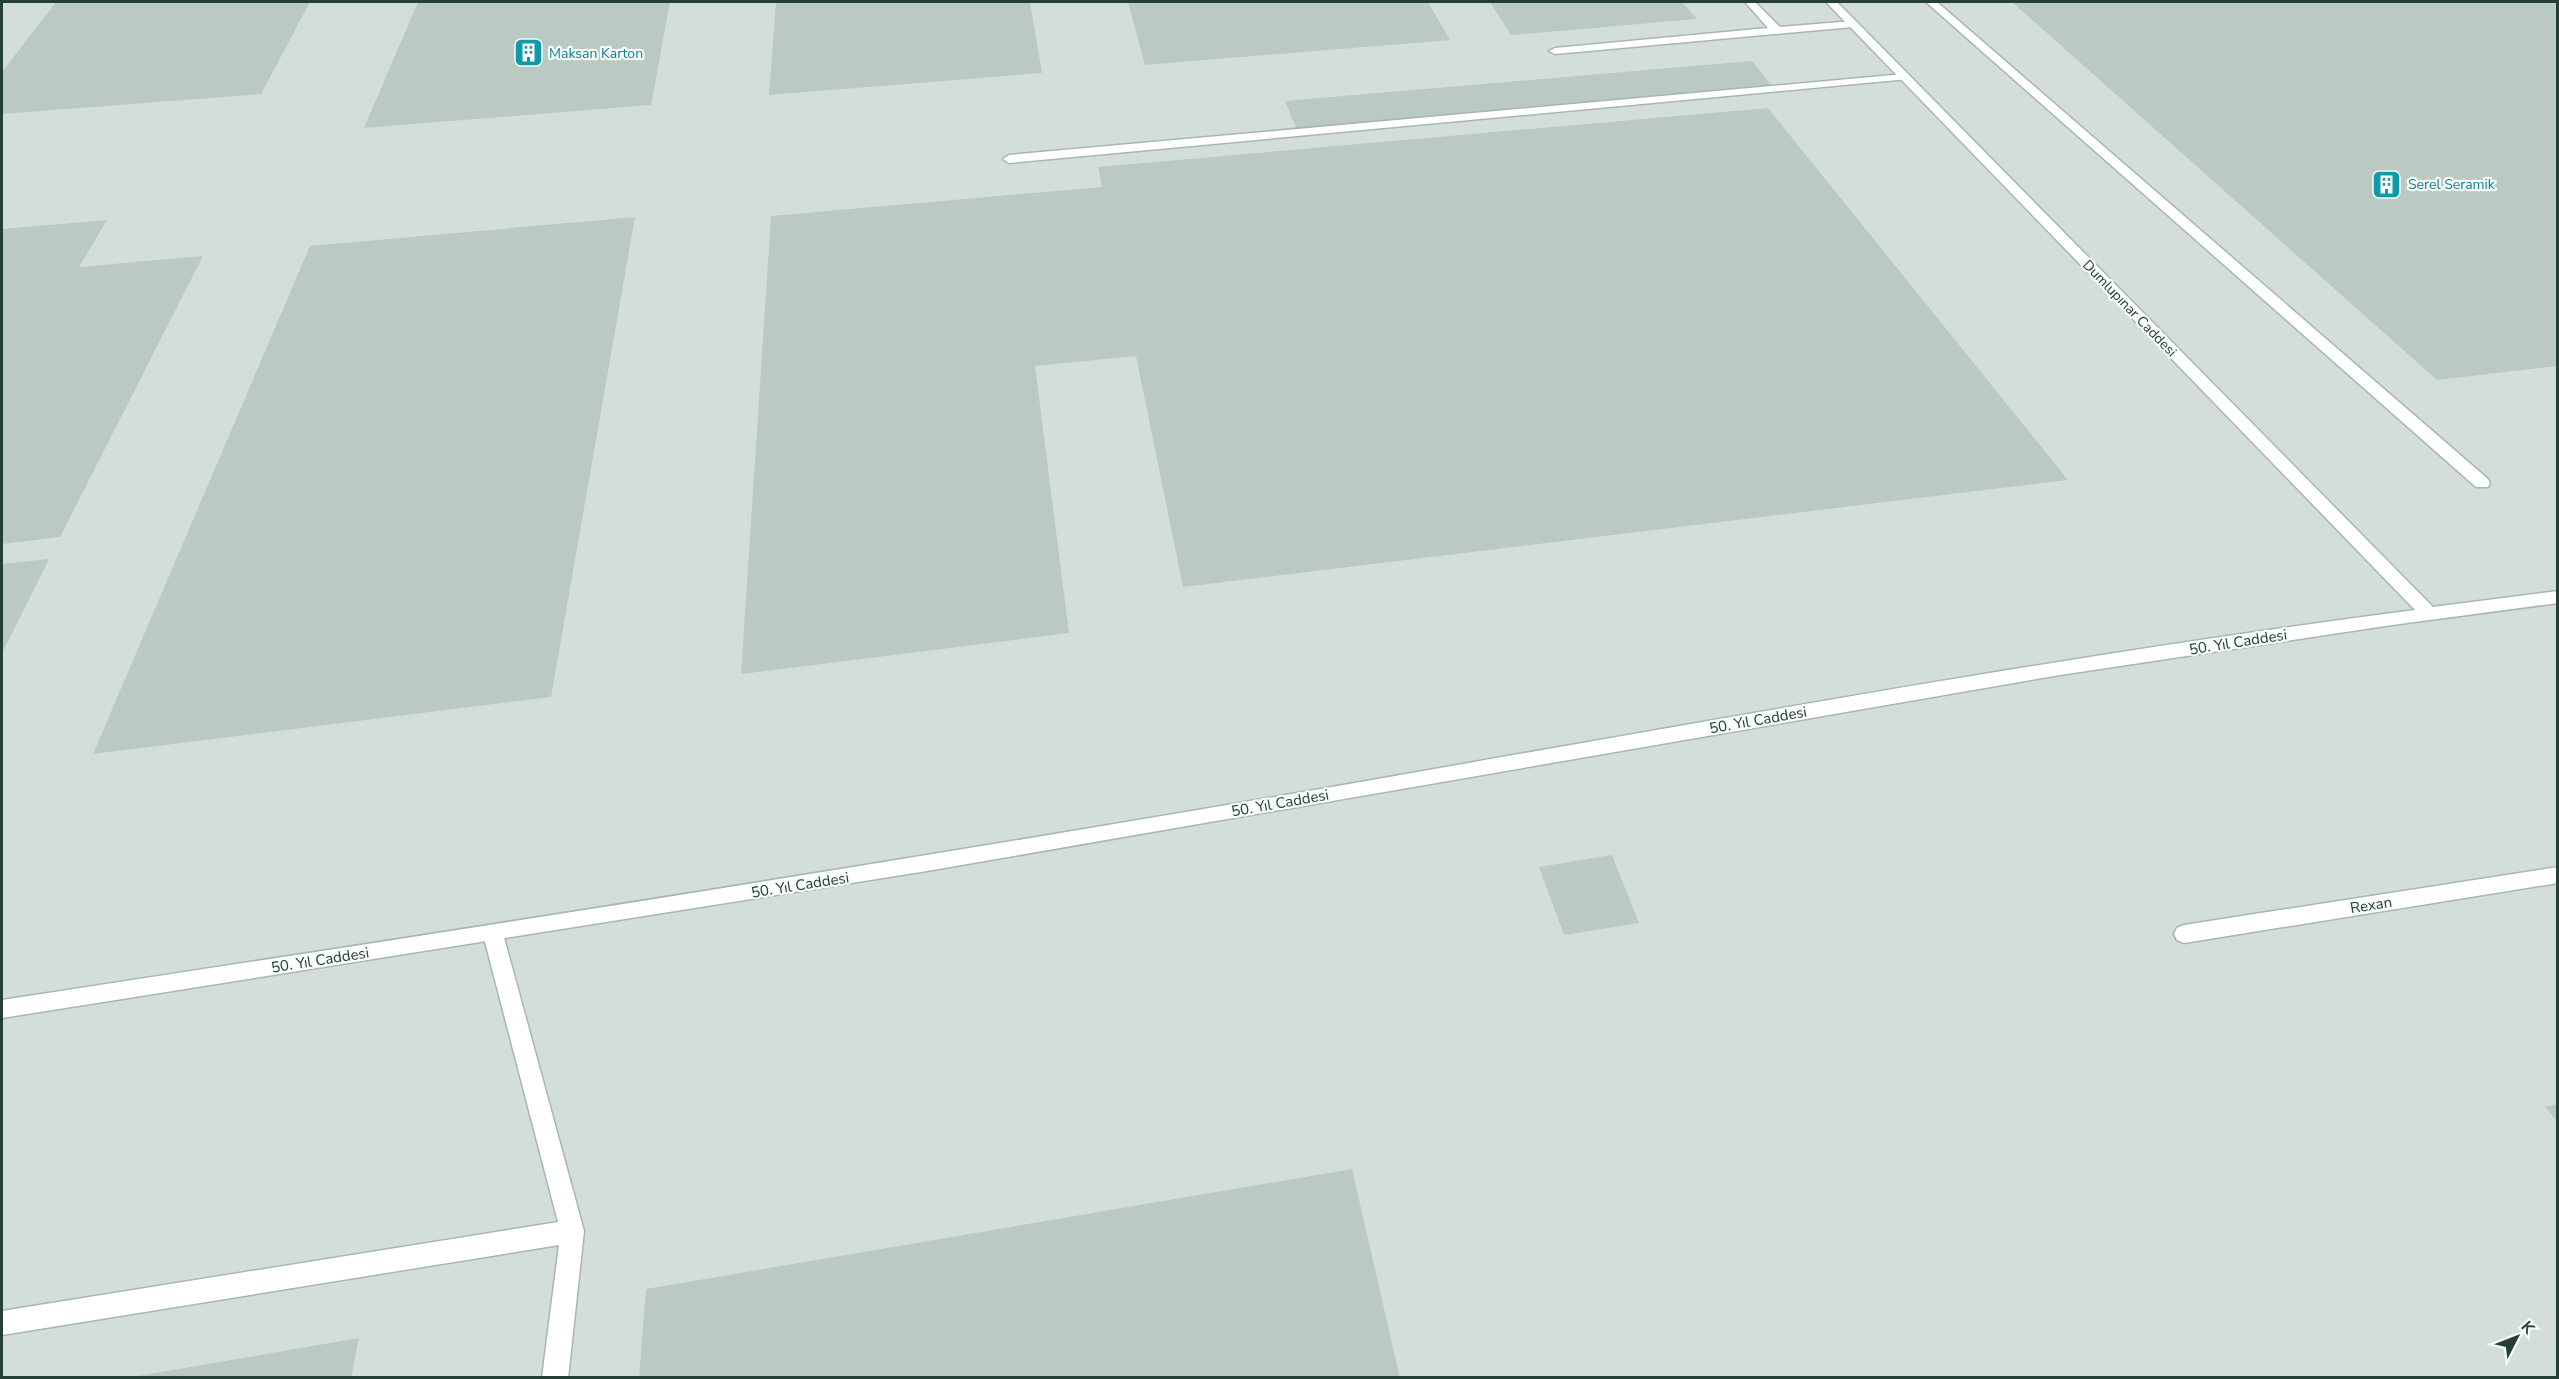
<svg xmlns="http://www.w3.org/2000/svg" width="2559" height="1379" viewBox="0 0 2559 1379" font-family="'Nunito Sans',sans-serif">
<rect width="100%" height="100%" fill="#e6eeea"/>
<!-- built -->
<path fill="#d4ded9" d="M2,2h2555v1375l-2555,1z"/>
<!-- building -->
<path fill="#bbc9c3" d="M56,2h254l-49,92 -259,20v-42z
M418,2h252l-19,103 -287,23z
M776,2h254l12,71 -273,22z
M1128,2h300l22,38 -305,25z
M1490,2h192l15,17 -186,16z
M2012,2h546v364l-121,14z
M1752,61l23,28 -478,41 -12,-29z
M1768,108l300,372 -885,107 -47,-231 -101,10 34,267 -328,41 30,-458 331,-29 -4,-20z
M635,217l-84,480 -458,57 217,-508z
M107,220l-28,47 124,-11 -143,281 -58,7v-315z
M49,559l-47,94v-89z
M1612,855l27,68 -75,12 -25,-68z
M2558,1104v18l-13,-15z
M1352,1169l48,209h-761l7,-89z
M359,1338l-8,40h-213v-2z"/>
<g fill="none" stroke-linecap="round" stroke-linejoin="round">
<defs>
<path id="service" d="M2558,867v16l-374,60 -7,-3 -3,-6 3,-6 7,-3z"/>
<path id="minor" d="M1745,2h10l25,25 73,-6 6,3 -6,3 -298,27 -6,-3 6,-3 213,-20z
M1926,2h11l551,477 2,4 -2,4h-12z
M1904,74l4,1v4l-899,84 -6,-4 6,-4z
M493,925l7,3 3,6 81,297 -16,147h-26l17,-133 -557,90v-24l556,-89 -75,-288 3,-6z"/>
<path id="tertiary" d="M1826,2h11l596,605 125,-16v12l-166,22 -332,50 -1133,196 -925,147v-18c413,-63 826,-127 1237,-197 391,-67 782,-142 1176,-193z"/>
</defs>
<!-- service casing -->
<use href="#service" stroke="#a8b6b1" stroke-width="3"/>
<!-- minor casing -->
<use href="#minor" stroke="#a8b6b1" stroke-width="3"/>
<!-- tertiary casing -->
<use href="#tertiary" stroke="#a8b6b1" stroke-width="3"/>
<!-- service -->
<use href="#service" fill="#fff" fill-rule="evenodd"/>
<!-- minor -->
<use href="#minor" fill="#fff" fill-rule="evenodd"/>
<!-- tertiary -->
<use href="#tertiary" fill="#fff" fill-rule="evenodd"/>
</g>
<!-- icons -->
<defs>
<symbol id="building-square" viewBox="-11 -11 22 22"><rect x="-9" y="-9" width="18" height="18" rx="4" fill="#0f9aa8" stroke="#f6faf8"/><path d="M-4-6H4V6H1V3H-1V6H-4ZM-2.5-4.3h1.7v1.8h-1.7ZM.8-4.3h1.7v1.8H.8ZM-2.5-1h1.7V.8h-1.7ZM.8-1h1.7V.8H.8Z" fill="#fff"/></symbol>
</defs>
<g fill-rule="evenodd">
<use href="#building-square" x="512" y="36" width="33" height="33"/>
<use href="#building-square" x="2370" y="168" width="33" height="33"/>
</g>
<g text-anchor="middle" stroke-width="4.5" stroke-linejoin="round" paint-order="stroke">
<!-- far-culture labels -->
<g font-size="14" fill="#0d838f" stroke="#f6faf8" text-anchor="start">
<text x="549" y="58">Maksan Karton</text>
<text x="2408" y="189">Serel Seramik</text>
</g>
<!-- far-street labels -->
<g font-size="14" fill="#253f37" stroke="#f6faf8">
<text transform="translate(2130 308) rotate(46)" y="5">Dumlupınar Caddesi</text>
</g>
<!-- street labels -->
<g font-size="15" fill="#253f37" stroke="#f6faf8">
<text transform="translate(2238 642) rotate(-9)" y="5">50. Yıl Caddesi</text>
<text transform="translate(1758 720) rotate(-10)" y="5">50. Yıl Caddesi</text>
<text transform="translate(1280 803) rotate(-10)" y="5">50. Yıl Caddesi</text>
<text transform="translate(800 885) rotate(-9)" y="5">50. Yıl Caddesi</text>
<text transform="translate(2371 905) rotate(-9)" y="5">Rexan</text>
<text transform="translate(320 960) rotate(-9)" y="5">50. Yıl Caddesi</text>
</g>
</g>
<!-- border -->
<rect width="2559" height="1379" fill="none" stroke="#253f37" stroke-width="6"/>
<!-- north arrow -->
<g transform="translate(2517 1337) rotate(48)" stroke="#f6faf8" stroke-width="4.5" paint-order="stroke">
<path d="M0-4.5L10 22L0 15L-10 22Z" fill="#253f37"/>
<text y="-9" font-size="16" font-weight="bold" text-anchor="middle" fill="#253f37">K</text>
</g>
</svg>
